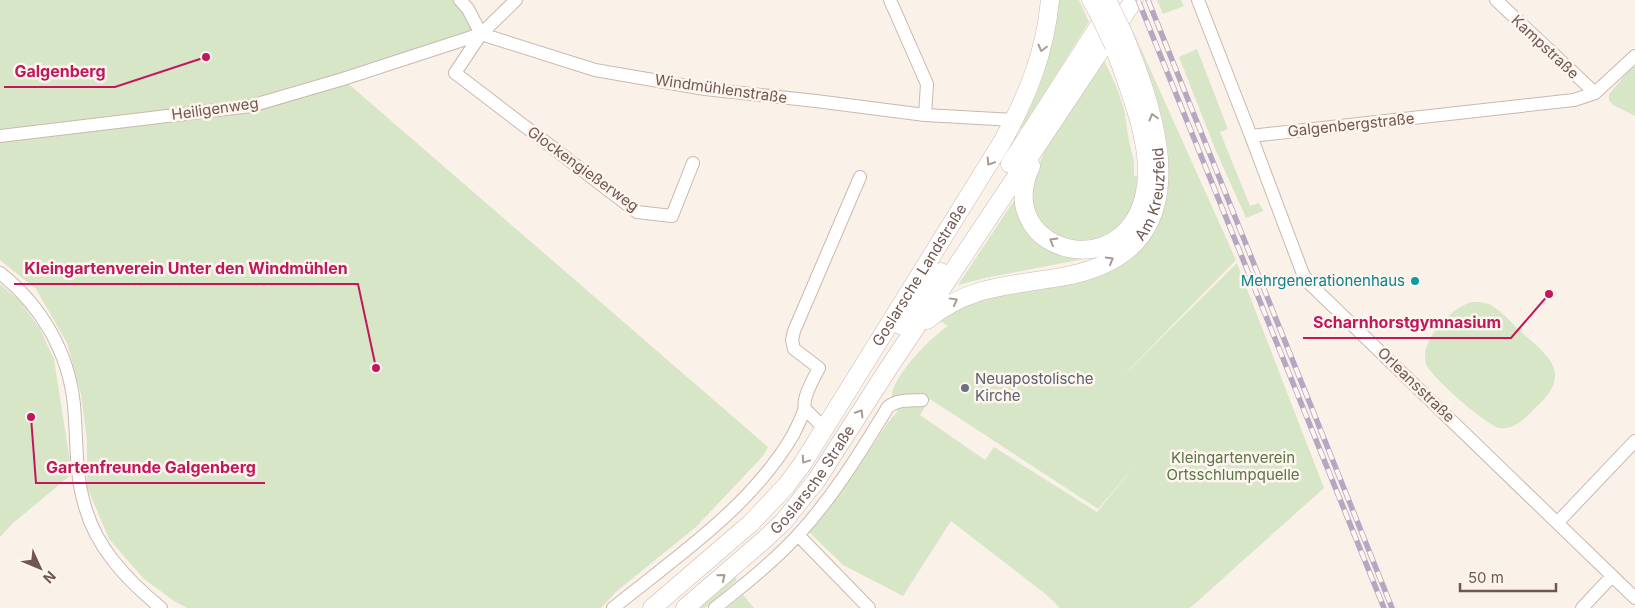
<svg xmlns="http://www.w3.org/2000/svg" width="1635" height="608" viewBox="0 0 1635 608" font-family="Inter,sans-serif">
<rect width="100%" height="100%" fill="#faf1e8"/>
<!-- green -->
<path fill="#d8e6c8" fill-rule="evenodd" d="M0,0h460l21,34 -137,46 424,367 -5,9 -67,71 -79,64 -16,17h-414l-13,-7 -30,-22 -35,-40 -22,-52v-46l-6,-47 -14,-51 -31,-54 -36,-29z
M1057,0h22l10,22 -67,107 -2,-1c19,-36 38,-87 37,-128z
M1157,0h24l3,6 -21,8z
M1128,20l108,240 -117,120 118,-117 87,225 -134,120h-130l-12,-12 -97,-75 -48,75 -60,-31 -35,-34 48,-60 33,-50 8,-9c-1,-5 -5,-13 -5,-18 3,-20 39,-57 56,-68l-9,-6 18,-12 54,-21 136,-47c10,-14 13,-26 16,-42 3,-15 6,-31 5,-46 -4,-43 -26,-91 -40,-132zM930,399l168,110 40,-47 -41,50 -103,-65 -9,13 -65,-45z
M1197,49l31,80 -8,3 30,74 9,-3 4,8 -17,7 -30,-67 -37,-94z
M1104,60l13,28 7,21 5,32 5,21v14h8l-2,22 -30,38 -31,8 -33,-12 -19,-36 22,-57z
M1635,63v53l-22,-11 -4,-5v-6z
M1021,196l3,21 59,40 1,2 -99,19 -27,7 57,-86z
M0,284l20,17 20,28 14,30 18,115 -60,50 -12,13z
M1472,302c8,0 15,0 22,5 9,6 17,15 25,23 10,9 22,18 30,29 3,4 5,9 6,14 1,15 -10,26 -20,35 -9,10 -21,22 -35,20 -12,-1 -70,-52 -74,-64 -7,-23 25,-57 46,-62z
M735,576l2,4 -32,28h-8z
M743,595l11,13h-27z"/>
<g fill="none" stroke-linecap="round" stroke-linejoin="round">
<defs>
<path id="minor" d="M460,0l8,9 13,25
M890,0l37,84 -2,31
M1198,0l53,136 323,-36 21,-7 40,-37
M1496,0l99,93
M0,136l251,-30 92,-27 138,-45 35,-34
M1251,136l52,138 7,10 325,314
M693,163l-21,53 -35,-4 -182,-139 26,-39 114,36 110,19 111,12 109,14 89,5
M0,273c41,32 69,80 74,132 3,32 1,67 10,98 11,44 43,77 77,105
M805,409l20,20
M1558,522l77,-81
M798,535l71,73
M613,608c63,-51 138,-101 180,-173 4,-8 8,-16 11,-24 1,-4 0,-8 1,-11 2,-11 9,-22 14,-32l-25,-19 -2,-9 2,-9 66,-154
M715,608c29,-23 58,-46 83,-73 36,-39 63,-84 90,-128 10,-8 22,-6 34,-7
M1582,608l30,-32"/>
<g id="secondary">
<path d="M1091,0l7,12"/>
<path d="M1010,164l100,-155"/>
<path d="M1031,166c-42,90 111,128 116,8 1,-42 -20,-89 -33,-128"/>
<path id="s1" d="M927,320c43,-36 86,-34 139,-44 136,-26 94,-153 57,-243"/>
<path d="M900,325l41,-53"/>
<path id="s2" d="M652,608l99,-85 35,-37 17,-23 198,-319c26,-47 44,-90 49,-144"/>
<path id="s3" d="M685,608l80,-69 18,-17 33,-41 70,-109 248,-372"/>
</g>
</defs>
<!-- minor casing -->
<use href="#minor" stroke="#cab8af" stroke-width="14"/>
<!-- secondary casing -->
<use href="#secondary" stroke="#cebab0" stroke-width="19"/>
<!-- minor -->
<use href="#minor" stroke="#fff" stroke-width="12"/>
<!-- secondary -->
<use href="#secondary" stroke="#fff" stroke-width="18"/>
<defs>
<path id="rail" d="M1138,0l246,608
M1148,0l244,608"/>
</defs>
<!-- rail casing -->
<use href="#rail" stroke="#b3a7c2" stroke-width="5.5"/>
<!-- rail -->
<use href="#rail" stroke="#fdf5ee" stroke-width="4" stroke-dasharray="11" stroke-linecap="butt"/>
<defs>
<path id="secondary-bridge" d="M1107,0l16,33
M1098,12l16,34"/>
</defs>
<!-- secondary-bridge casing -->
<use href="#secondary-bridge" stroke="#cebab0" stroke-width="19" stroke-linecap="butt"/>
<!-- secondary-bridge -->
<use href="#secondary-bridge" stroke="#fff" stroke-width="18"/>
</g>
<!-- one-way arrows -->
<defs><path id="oneway-chevron" d="M-2-3.5L2.5 0L-2 3.5" fill="none" stroke-width="1.6" stroke-linecap="round" stroke-linejoin="round" transform="scale(1.25)"/></defs>
<g stroke="#a99a95">
<use href="#oneway-chevron" transform="translate(1042 48) rotate(105)"/>
<use href="#oneway-chevron" transform="translate(1153 117) rotate(-105)"/>
<use href="#oneway-chevron" transform="translate(990 162) rotate(122)"/>
<use href="#oneway-chevron" transform="translate(1053 241) rotate(-150)"/>
<use href="#oneway-chevron" transform="translate(1110 260) rotate(-30)"/>
<use href="#oneway-chevron" transform="translate(954 301) rotate(-29)"/>
<use href="#oneway-chevron" transform="translate(860 413) rotate(-58)"/>
<use href="#oneway-chevron" transform="translate(805 460) rotate(124)"/>
<use href="#oneway-chevron" transform="translate(722 577) rotate(-40)"/>
</g>
<!-- markers -->
<circle fill="#0f9aa8" stroke="#fdf5ee" stroke-width="2" cx="1415" cy="281" r="5"/>
<circle fill="#6b7280" stroke="#fdf5ee" stroke-width="2" cx="965" cy="388" r="5"/>
<g text-anchor="middle" stroke-width="5" stroke-linejoin="round" paint-order="stroke">
<!-- street labels -->
<g font-size="15" fill="#70574f" stroke="#fdf5ee">
<text transform="translate(1545 47) rotate(43)" y="5">Kampstraße</text>
<text transform="translate(721 89) rotate(8)" y="5">Windmühlenstraße</text>
<text transform="translate(215 109) rotate(-8)" y="5">Heiligenweg</text>
<text transform="translate(1351 125) rotate(-6)" y="5">Galgenbergstraße</text>
<text transform="translate(583 169) rotate(36)" y="5">Glockengießerweg</text>
<text dy="5" stroke="none"><textPath href="#s1" startOffset="279">Am Kreuzfeld</textPath></text>
<text dy="5" stroke="none"><textPath href="#s2" startOffset="431">Goslarsche Landstraße</textPath></text>
<text transform="translate(1416 385) rotate(44)" y="5">Orleansstraße</text>
<text dy="5" stroke="none"><textPath href="#s3" startOffset="182">Goslarsche Straße</textPath></text>
</g>
<!-- culture labels -->
<g font-size="15" fill="#0d838f" stroke="#fdf5ee" text-anchor="end">
<text x="1405" y="286">Mehrgenerationenhaus</text>
</g>
<!-- worship labels -->
<g font-size="15" fill="#5b616d" stroke="#fdf5ee" text-anchor="start">
<text x="975" y="384">Neuapostolische<tspan x="975" dy="17">Kirche</tspan></text>
</g>
<!-- park labels -->
<g font-size="15" fill="#5b7549" stroke="#fdf5ee">
<text x="1233" y="463">Kleingartenverein<tspan x="1233" dy="17">Ortsschlumpquelle</tspan></text>
</g>
</g>
<!-- callouts -->
<path fill="none" stroke="#c2185b" stroke-width="2" d="M206 57L115 87H4M376 368L358 284H14M1549 294L1511 338H1303M31 417L36 483H265"/>
<g fill="#c2185b" stroke="#fdf5ee" stroke-width="2">
<circle cx="206" cy="57" r="5"/>
<circle cx="376" cy="368" r="5"/>
<circle cx="1549" cy="294" r="5"/>
<circle cx="31" cy="417" r="5"/>
</g>
<g font-size="16" text-anchor="middle" font-weight="bold" fill="#c2185b" stroke="#fdf5ee" stroke-width="5" stroke-linejoin="round" paint-order="stroke">
<text x="60" y="77">Galgenberg</text>
<text x="186" y="274">Kleingartenverein Unter den Windmühlen</text>
<text x="1407" y="328">Scharnhorstgymnasium</text>
<text x="151" y="473">Gartenfreunde Galgenberg</text>
</g>
<!-- north arrow -->
<g transform="translate(40 568) rotate(134)" stroke="#fdf5ee" stroke-width="4" paint-order="stroke">
<path d="M0-4L9 19L0 12L-9 19Z" fill="#70574f"/>
<text y="-8" font-size="14" font-weight="bold" text-anchor="middle" fill="#70574f">N</text>
</g>
<!-- scale -->
<path d="M1460 583v8h96v-8" fill="none" stroke="#70574f" stroke-width="2.5"/>
<text x="1468" y="583" font-size="15" fill="#70574f" stroke="#fdf5ee" stroke-width="4" paint-order="stroke">50 m</text>
</svg>
